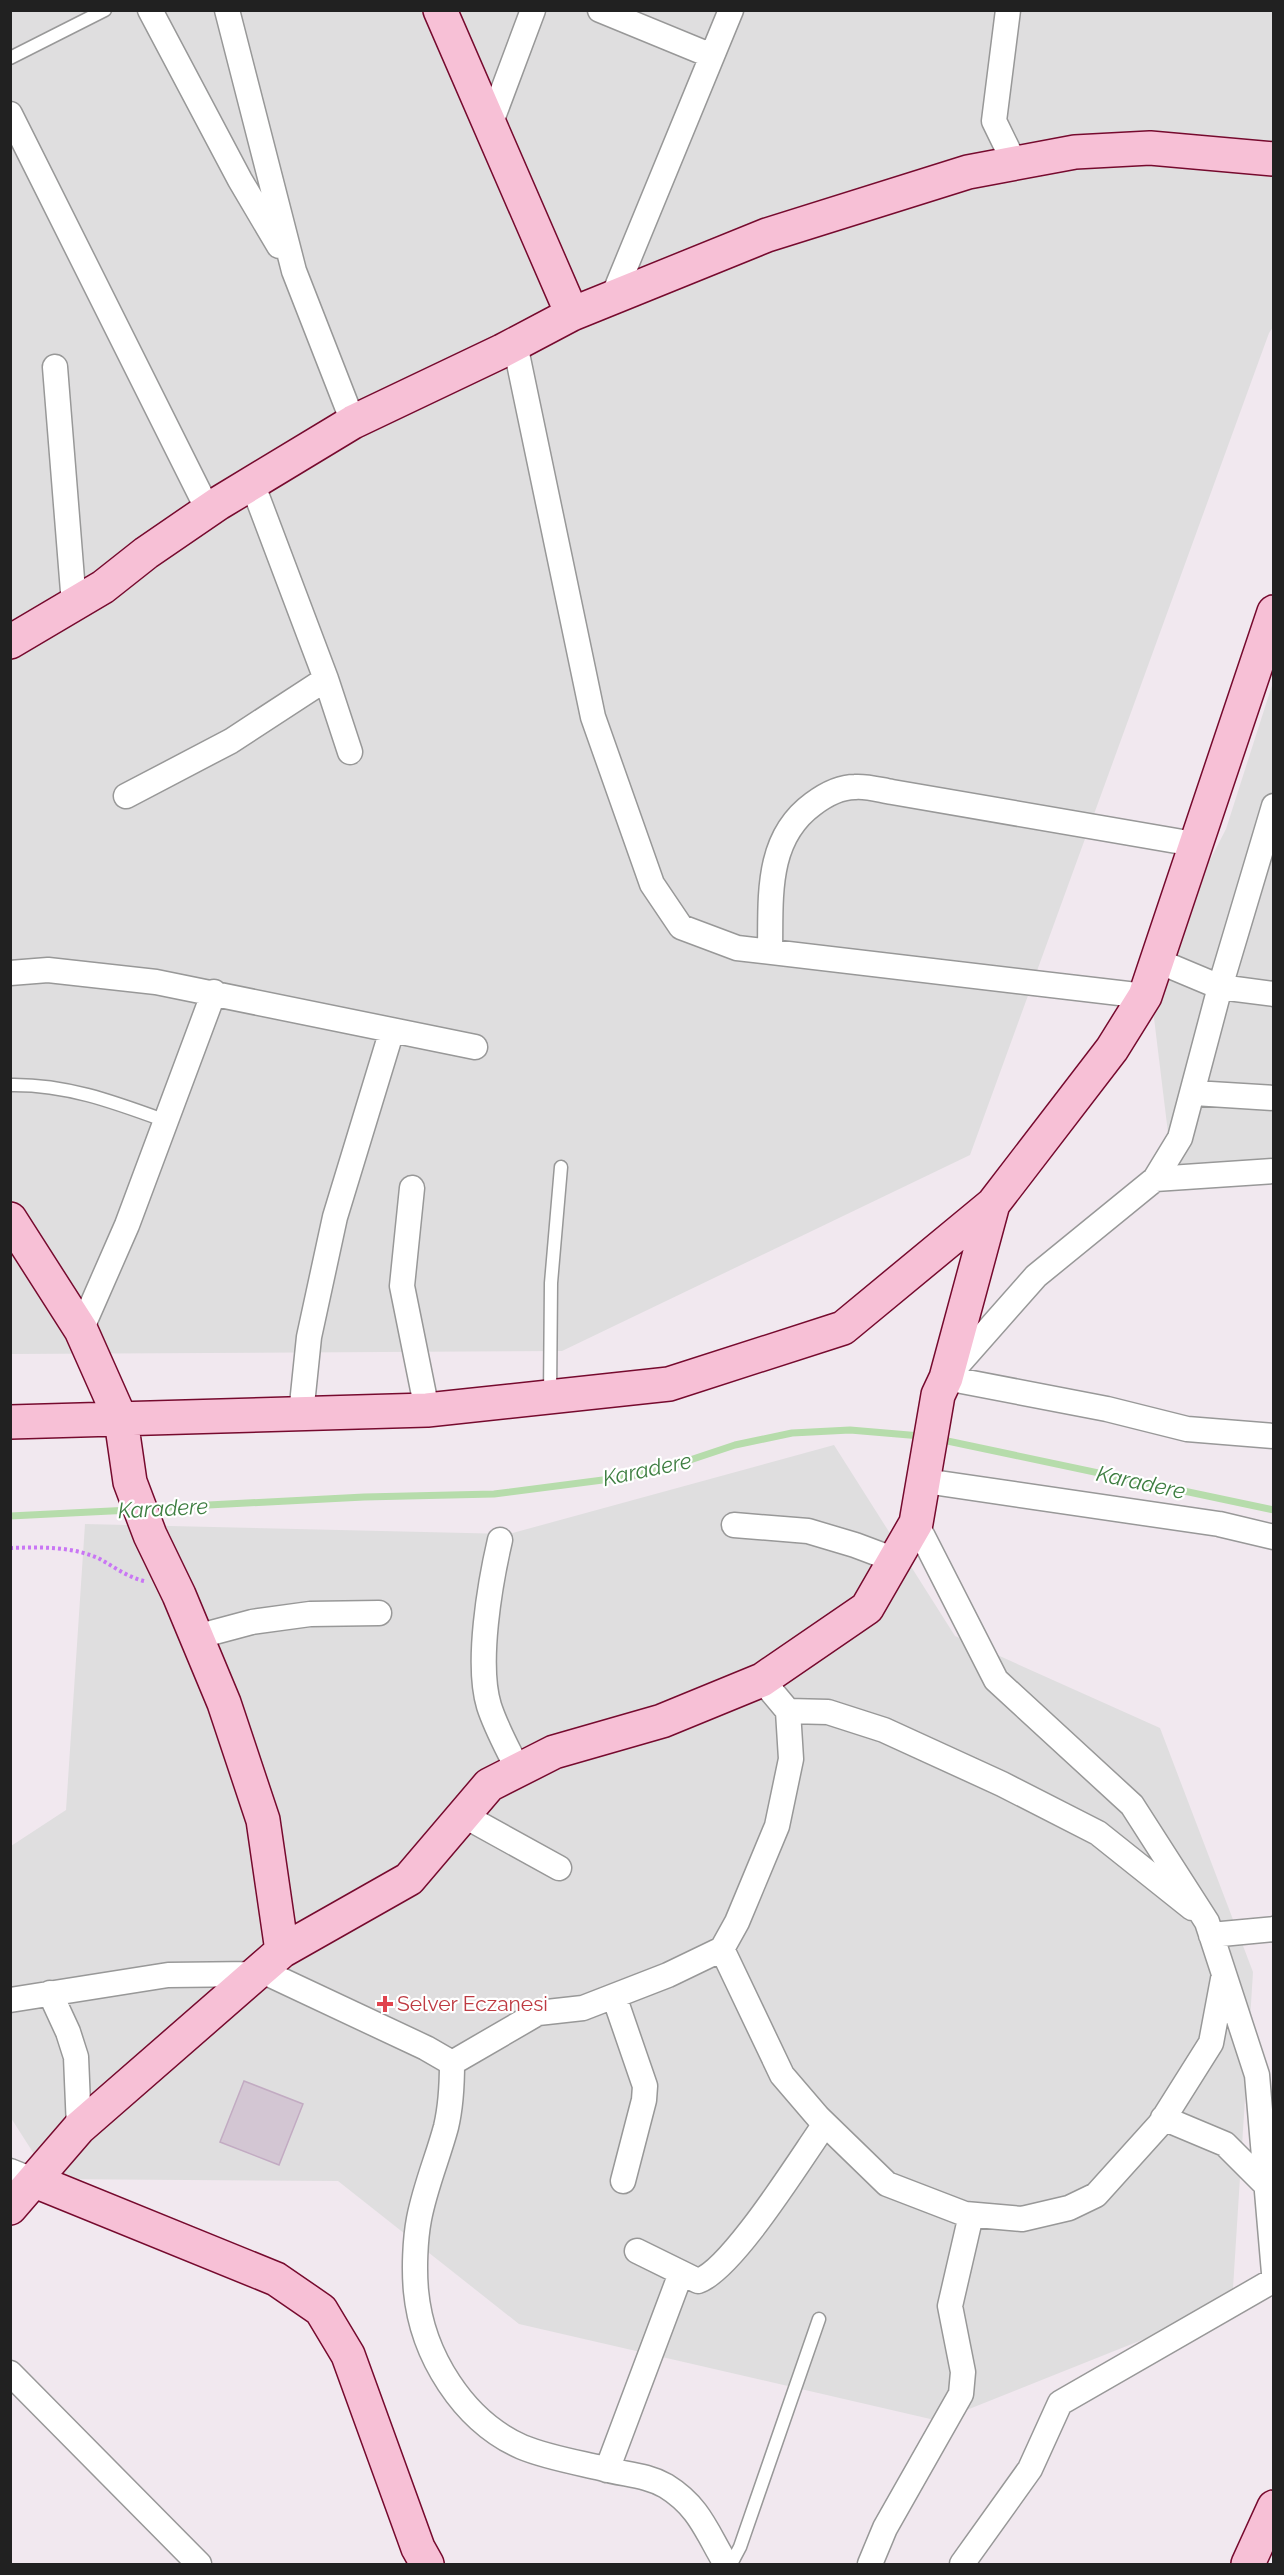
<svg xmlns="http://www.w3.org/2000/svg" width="1284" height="2575" viewBox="0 0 1284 2575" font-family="Raleway,sans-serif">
<rect width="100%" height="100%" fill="#f1e8ef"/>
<!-- residential -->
<path fill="#dfdedf" d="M10,11h1263v316l-4,6 -299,822 -408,196 -551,3z
M1273,682v490l-99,10 -20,-164 4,-57 68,-132z
M834,1445l121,191 205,92 93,244 -21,332 -293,117 -420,-97 -181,-143 -288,-2 -39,-61v-272l55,-36 19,-286 424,10z"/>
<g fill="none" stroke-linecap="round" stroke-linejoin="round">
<!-- stream -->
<path stroke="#b6dcab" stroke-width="7" d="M938,1439l336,71
M151,1508l213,-11 130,-3 132,-17 37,-8 72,-24 57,-12 58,-3 71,6
M10,1516l121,-6"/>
</g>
<!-- building -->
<path fill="#d3c6d3" stroke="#c2abc2" stroke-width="1.5" d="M244,2081l59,23 -24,61 -59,-23z"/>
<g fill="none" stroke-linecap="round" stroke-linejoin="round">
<defs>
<path id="lane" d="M10,58l95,-48
M10,1085c56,-1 104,17 156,36
M550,1397l1,-114 10,-116
M731,2564l9,-17 79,-228"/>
<path id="street" d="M150,10l90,170 39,66
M227,10l67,261 59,151
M600,10l112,46
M1008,10l-14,111 20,41
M10,114l198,396
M490,125l43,-115
M612,299l119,-289
M515,344l78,373 59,167 29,43 56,21 408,48
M55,367l19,237
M252,483l74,196 24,73
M126,796l105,-55 95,-62
M1274,806l-54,181 -40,151 -25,41 -119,97 -90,102 161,31 80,20 87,7
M770,951c1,-53 -5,-112 43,-147 12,-9 27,-17 42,-17 12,-1 25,3 37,5l302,52
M1158,961l62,26 54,7
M10,973l38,-3 108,12 319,65
M1194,1093l80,5
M1155,1179l119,-8
M412,1188l-10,98 25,124
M81,1330l46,-105 87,-233
M301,1414l8,-77 26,-120 57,-187
M925,1481l294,43 55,13
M916,1523l80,157 136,125 75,117 50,153 17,198
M734,1525l74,6 47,14 40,15
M500,1540c-10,43 -24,124 -11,166 7,22 19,43 29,64
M196,1637l56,-15 58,-8 69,-1
M788,1711l40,1 56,18 118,54 96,49 94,75
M463,1815l96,53
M1211,1935l63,-6
M722,1949l60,126 36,42 69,67 78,30 57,5 47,-11 27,-13 64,-71 51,-81 12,-64
M260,1970l166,78 26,15c0,22 -1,43 -6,64 -8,30 -21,60 -27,92 -4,21 -5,51 -3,72 6,64 47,130 106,156 24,10 53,15 79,21 23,7 44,6 65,18 34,21 41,47 60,78
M50,1993l18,39 8,25 3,71
M614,1996l31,90 -1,14 -21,81
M10,2000l158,-25 87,-1
M452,2063l86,-50 45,-5 85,-33 54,-26 15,-27 40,-96 14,-67 -3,-48 -26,-31
M1163,2118l62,26 41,41
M10,2171l25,10
M637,2251l61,30c34,-11 103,-123 127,-157
M10,2373l189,191
M607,2470l74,-197
M870,2564l15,-36 76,-134 2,-22 -13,-66 21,-91
M962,2564l68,-95 30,-66 214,-123"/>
<path id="secondary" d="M440,10l132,304
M10,642l93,-55 43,-34 73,-50 134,-81 149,-71 70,-37 195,-79 201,-63 107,-20 75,-4 124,11
M10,1219l71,111 40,90 9,62 20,53 29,60 45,108 39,117 19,131
M10,1422l417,-12 242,-26 174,-56 150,-124
M35,2181l241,98 45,31 27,45 70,193 9,16
M10,2208l69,-80 203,-177 127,-72 80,-94 65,-33 108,-31 100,-41 105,-72 49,-85 22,-128 8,-17 47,-174 119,-155 33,-53 129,-384
M1248,2564l26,-57"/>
</defs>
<!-- lane casing -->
<use href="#lane" stroke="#989898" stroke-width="15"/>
<!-- street casing -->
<use href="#street" stroke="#989898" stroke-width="27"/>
<!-- secondary casing -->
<use href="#secondary" stroke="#760a2e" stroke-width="36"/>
<!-- path -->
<path stroke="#c976f4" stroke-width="4" stroke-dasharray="3 3" stroke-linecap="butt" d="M10,1548c30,-1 60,-2 88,10 15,8 29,19 46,23"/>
<!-- lane -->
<use href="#lane" stroke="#fff" stroke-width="12"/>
<!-- street -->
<use href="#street" stroke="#fff" stroke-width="24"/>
<!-- secondary -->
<use href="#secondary" stroke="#f7c0d6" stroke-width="33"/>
</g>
<!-- markers -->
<path fill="#e0444e" stroke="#fff" stroke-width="2" d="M382 1995h6v6h6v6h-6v6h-6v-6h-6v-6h6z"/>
<g text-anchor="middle" stroke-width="4.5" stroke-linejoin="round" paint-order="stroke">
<!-- health labels -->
<g font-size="21" fill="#be3a42" stroke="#fff" text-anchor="start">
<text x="397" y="2011">Selver Eczanesi</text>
</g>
<!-- water labels -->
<g font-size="22" font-style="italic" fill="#3e7e41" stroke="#fff">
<text transform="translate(647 1469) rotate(-12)" y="8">Karadere</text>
<text transform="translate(1141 1482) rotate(12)" y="8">Karadere</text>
<text transform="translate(163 1508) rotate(-3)" y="8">Karadere</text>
</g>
</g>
<!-- border -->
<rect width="1284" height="2575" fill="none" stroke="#212121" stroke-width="24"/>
</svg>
